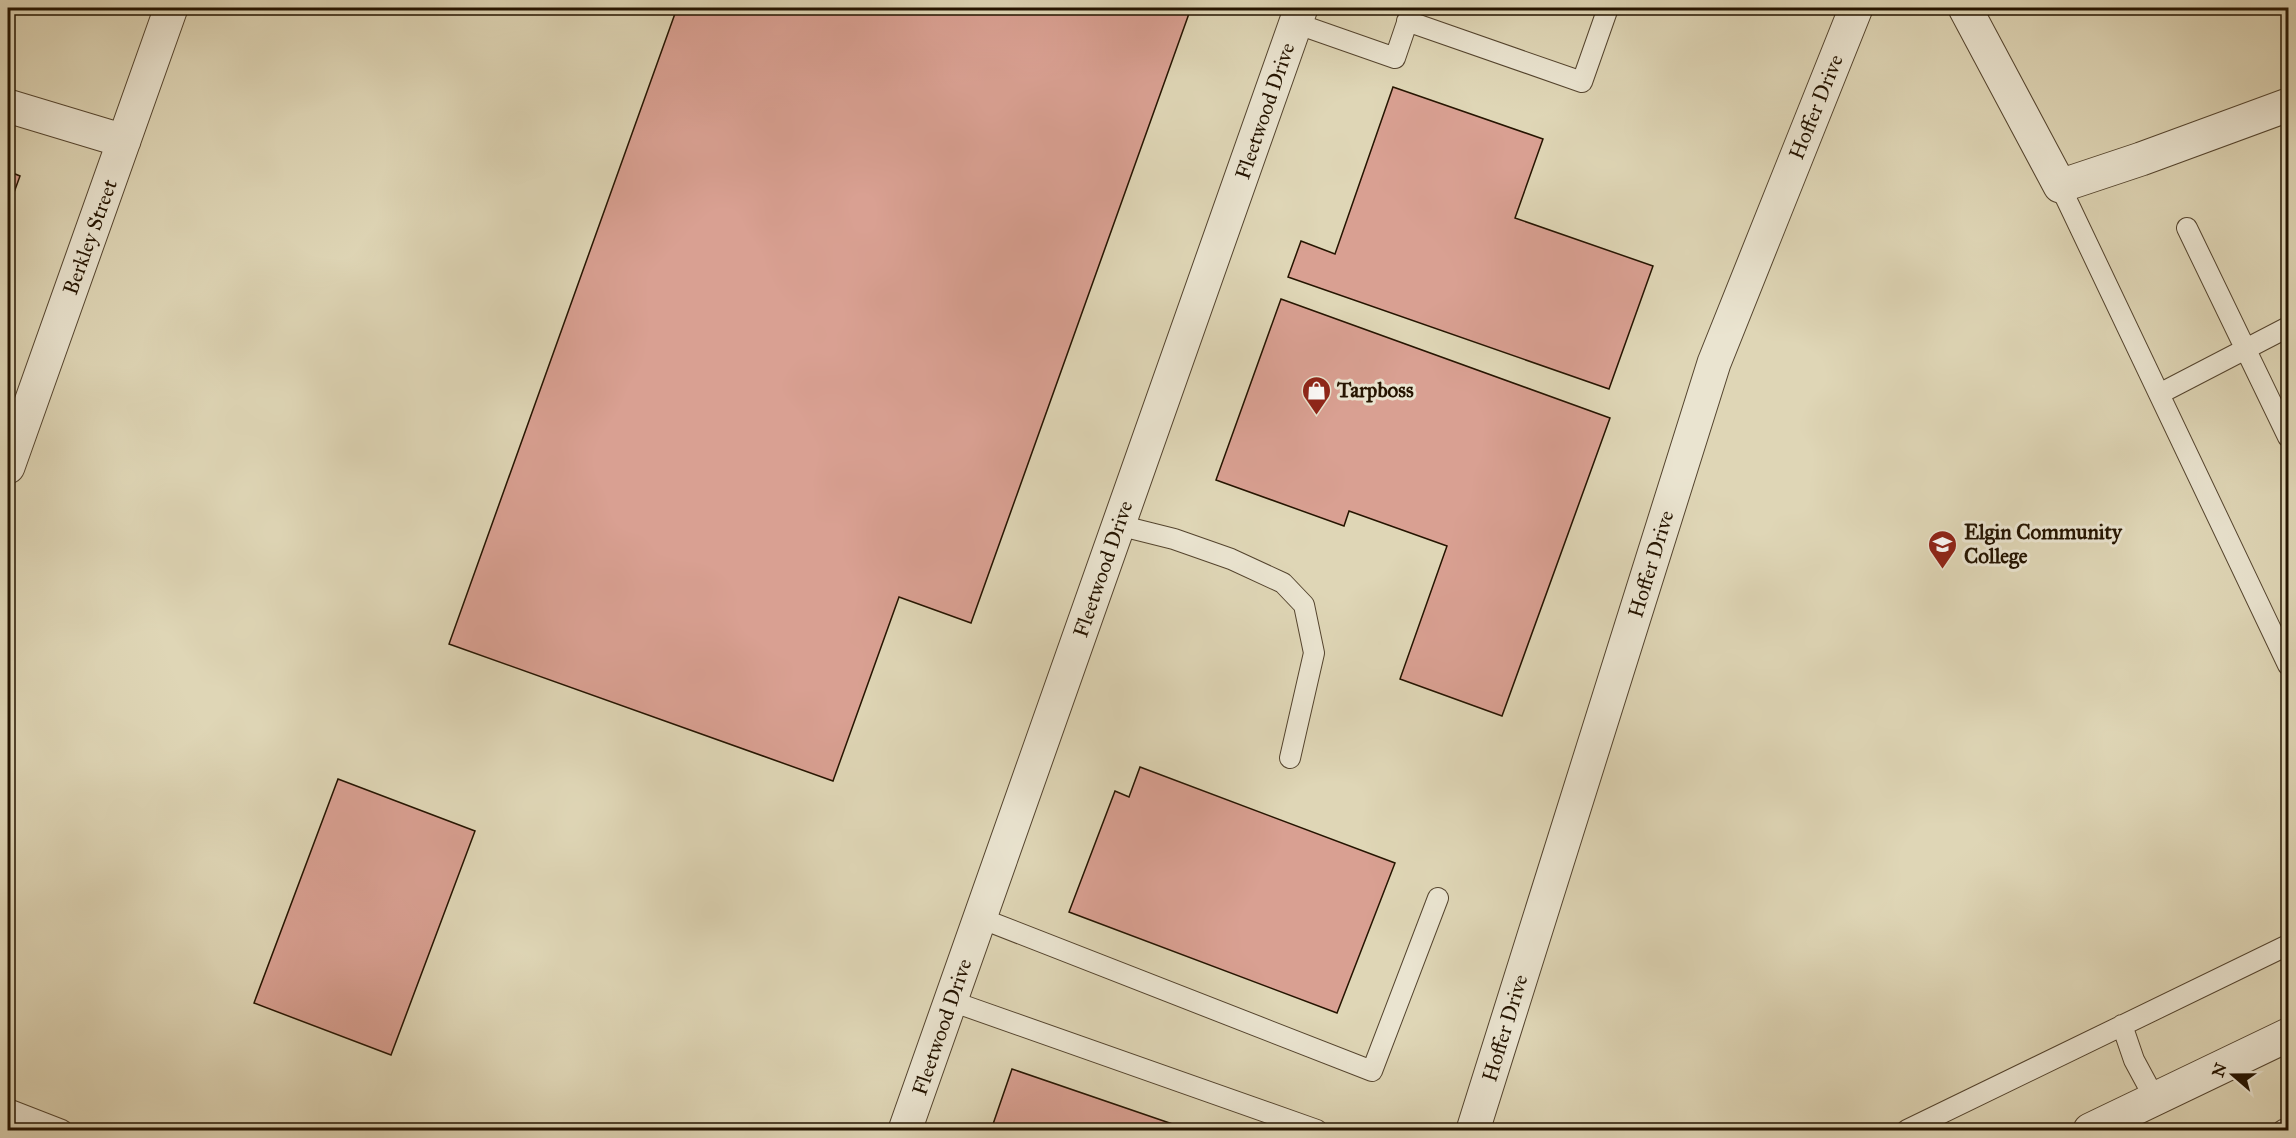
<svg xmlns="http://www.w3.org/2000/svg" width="2296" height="1138" viewBox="0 0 2296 1138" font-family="'IM FELL Great Primer',serif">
<rect width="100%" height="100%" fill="#dfd6b6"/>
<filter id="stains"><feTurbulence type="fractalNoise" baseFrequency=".00333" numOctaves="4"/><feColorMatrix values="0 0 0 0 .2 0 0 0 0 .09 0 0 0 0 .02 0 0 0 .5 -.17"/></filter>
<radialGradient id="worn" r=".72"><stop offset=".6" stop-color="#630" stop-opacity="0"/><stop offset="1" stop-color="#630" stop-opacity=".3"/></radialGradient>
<!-- building -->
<path fill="#d9a092" stroke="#251400" stroke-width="1.5" d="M677,8h514l-220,615 -72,-26 -66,184 -384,-137z
M1393,87l150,52 -28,79 138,48 -44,123 -321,-112 13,-36 34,13z
M8,171l12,5 -12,33z
M1281,299l329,119 -108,298 -102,-37 47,-133 -98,-35 -5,15 -128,-46z
M1140,767l255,96 -58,150 -268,-101 46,-121 14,6z
M338,779l137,52 -84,224 -137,-52z
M1012,1069l178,61h-199z"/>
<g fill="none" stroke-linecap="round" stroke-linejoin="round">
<defs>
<path id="lane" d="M1407,21l175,61 26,-74
M1295,23l100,35 17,-50
M2060,186l228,479
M2187,228l101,209
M2159,394l129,-67
M1118,525l56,14 57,20 52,24 21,22 10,48 -24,105
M980,918l392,153 66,-173
M951,1001l366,129
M2122,1025l12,35 21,39
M8,1109l54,21
M1907,1130l381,-185
M2283,1130l5,-2"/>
<path id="street" d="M1965,8l95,178 81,-27 147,-54
M8,106l116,35
M8,467l163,-459
M905,1130l396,-1122
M1473,1130l241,-767 142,-355
M2090,1130l198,-95"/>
</defs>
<!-- lane casing -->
<use href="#lane" stroke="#54442e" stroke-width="22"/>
<!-- street casing -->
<use href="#street" stroke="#54442e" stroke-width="35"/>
<!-- lane -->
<use href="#lane" stroke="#eae4d0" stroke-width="20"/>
<!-- street -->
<use href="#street" stroke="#eae4d0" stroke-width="33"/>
</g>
<!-- icons -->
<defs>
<symbol id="shop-pin" viewBox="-11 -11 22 30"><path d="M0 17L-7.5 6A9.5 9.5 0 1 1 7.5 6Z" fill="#8f2418" stroke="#eae4d0"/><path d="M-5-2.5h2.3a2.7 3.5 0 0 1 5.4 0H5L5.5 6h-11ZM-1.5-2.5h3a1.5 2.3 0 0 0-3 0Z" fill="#fff"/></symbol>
<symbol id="university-pin" viewBox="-11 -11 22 30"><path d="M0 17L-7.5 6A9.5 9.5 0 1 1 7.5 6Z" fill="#8f2418" stroke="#eae4d0"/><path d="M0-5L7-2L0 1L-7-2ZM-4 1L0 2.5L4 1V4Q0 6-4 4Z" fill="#fff"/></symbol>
</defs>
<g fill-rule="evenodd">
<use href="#shop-pin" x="1300" y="374" width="33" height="45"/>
<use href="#university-pin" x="1926" y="528" width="33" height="45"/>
</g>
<g text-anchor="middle" stroke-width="6" stroke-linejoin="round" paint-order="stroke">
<!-- street labels -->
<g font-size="21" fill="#251400" stroke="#eae4d0">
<text transform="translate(1816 107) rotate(-68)" y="7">Hoffer Drive</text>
<text transform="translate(1265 111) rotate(-71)" y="7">Fleetwood Drive</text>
<text transform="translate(90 237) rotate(-70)" y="7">Berkley Street</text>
<text transform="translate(1651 564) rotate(-73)" y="7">Hoffer Drive</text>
<text transform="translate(1103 569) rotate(-71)" y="7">Fleetwood Drive</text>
<text transform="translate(942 1027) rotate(-71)" y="7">Fleetwood Drive</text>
<text transform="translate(1505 1028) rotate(-73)" y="7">Hoffer Drive</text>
</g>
<!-- poi labels -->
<g font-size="21" font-weight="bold" fill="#251400" stroke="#eae4d0" text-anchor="start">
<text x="1337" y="397">Tarpboss</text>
<text x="1964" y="539">Elgin Community<tspan x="1964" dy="24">College</tspan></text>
</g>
</g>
<!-- margin -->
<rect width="2296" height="1138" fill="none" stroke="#dfd6b6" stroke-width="30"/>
<rect x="9" y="9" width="2278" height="1120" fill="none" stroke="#251400" stroke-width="3"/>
<rect x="15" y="15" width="2266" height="1108" fill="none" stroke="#251400" stroke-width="1.5"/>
<!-- north arrow -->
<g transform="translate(2233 1075) rotate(290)" stroke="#eae4d0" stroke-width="4.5" paint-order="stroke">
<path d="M0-4.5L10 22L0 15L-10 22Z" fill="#251400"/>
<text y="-9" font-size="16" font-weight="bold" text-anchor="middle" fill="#251400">N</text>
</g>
<rect width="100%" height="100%" filter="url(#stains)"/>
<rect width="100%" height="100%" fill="url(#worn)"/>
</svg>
